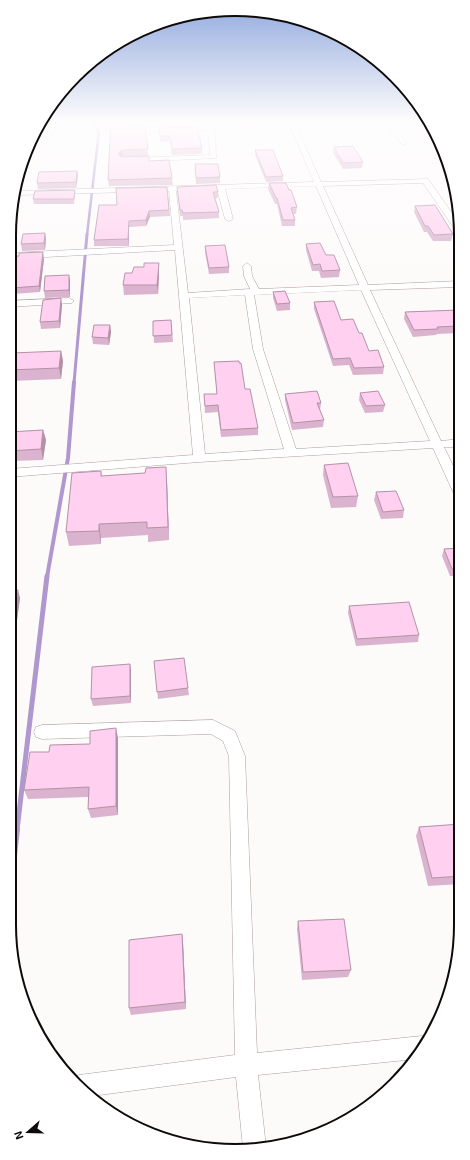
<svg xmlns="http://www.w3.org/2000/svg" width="470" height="1160" viewBox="0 0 470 1160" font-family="'Exo 2',sans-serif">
<rect width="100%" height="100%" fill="#fdfafa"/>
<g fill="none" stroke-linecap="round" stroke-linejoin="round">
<!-- stream-far4 -->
<path stroke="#b098cf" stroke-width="2.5" d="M87,235l12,-104 -7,-10"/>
<!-- stream-far3 -->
<path stroke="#b098cf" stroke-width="3" d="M74,383l13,-149"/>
<!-- stream-far2 -->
<path stroke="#b098cf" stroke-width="4" d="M47,577l21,-119 6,-76"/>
<!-- stream-far1 -->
<path stroke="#b098cf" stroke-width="5" d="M17,830l30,-254"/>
<!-- stream -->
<path stroke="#b098cf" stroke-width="6" d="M9,900l8,-71"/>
<defs>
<path id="minor" d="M207,121h6l2,7 1,30 -85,4 -3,-2 3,-2 79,-3 -2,-25 -60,2 -3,-2 3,-2 59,-2z
M288,121h6l27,61 107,-3 31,44v8h-3l-33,-48 -100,3 45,99 91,-4v6l-89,3 71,151 19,-2v8h-16l16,33v18l-4,-1 -2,-3 -21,-46 -234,14 -190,15v-8l184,-14 -18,-205 -166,9v-6l165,-8 -5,-54 -153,4v-4l298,-9zM316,186l43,99 -100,4 -7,-13 -1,-10 -4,-3 -4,3 1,10 6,13 -62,4 -12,-102 41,-2 8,30 4,2 4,-2 -8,-30zM361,290l69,151 -134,8 -33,-100 -9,-54zM245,295l8,54 31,100 -79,5 -16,-156z
M383,121h6l17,21v2h-4z
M39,132h11l3,2 -3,2h-14z
M69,298l5,3 -2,2 -63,4v-6z
M213,720l22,11 10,25 12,297 165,-17 5,2 -11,21 -158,16 8,72 -23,1 -7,-71 -144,19 -21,-17 8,-4 156,-20 -6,-299 -6,-15 -12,-7 -169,5 -6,-2 -2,-5 2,-5 6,-2z"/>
</defs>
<!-- minor casing -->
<use href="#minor" stroke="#ac9d9e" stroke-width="1"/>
<!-- minor -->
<use href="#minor" fill="#fff" fill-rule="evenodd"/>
</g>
<!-- wall -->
<path fill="#dbb3ce" d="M98,121h26l2,5h19l3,30 -26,1 27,4 23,17 1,7 -64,1 -1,-6 2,-53h-11z
M157,121h39l1,4 -39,1z
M233,121h24v5h-23z
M159,128l43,20v6l-30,1 -2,-14 -10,1z
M334,147l29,15 -1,6 -19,1 -10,-16z
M255,150l28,26v5l-17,1 -11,-27z
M195,164l25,13v6l-24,1z
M77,171l1,5 -2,12 -38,1 -1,-6z
M269,183l20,7 8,17 -1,7h-3l2,6v6h-13l-5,-22h-2l-7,-15z
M167,187l3,29 -20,1 -4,9 -17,1v19h-35v-6l23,-35z
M177,187l41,5v6h-3l4,14v6l-36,2v-4h-3z
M75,190v5l-1,9h-40l-1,-5z
M415,206l38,28 -2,7h-18l-6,-9h-3l-10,-20z
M45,233l1,6 -1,11 -23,1 -1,-7z
M306,244l20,11 14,15 -1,7 -18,1 -2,-7h-7l-6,-21z
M205,246l24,21v6l-20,1 -4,-22z
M44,259l-4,33 -27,2 -2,-6z
M159,263v10l-1,21 -34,1 -1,-10 9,-12 12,-6z
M69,275l1,6v16l-25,1 -1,-7z
M273,292l17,11v7l-13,1 -4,-13z
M314,302l27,18 18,13 10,18 15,16 -1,7 -30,1 -4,-10 -16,1 -19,-57z
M62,305l-2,23 -19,1 -1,-7z
M459,310v23l-22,1 -1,1 -23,2 -9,-18 1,-7z
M171,320l2,22 -19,1 -1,-22z
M110,325l1,7 -2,13 -16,-1 -1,-7z
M61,351l2,10 -2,18 -50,2 -2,-11z
M214,362l31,27 13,39v7l-37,2 -3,-25 -13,1 -1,-19h13z
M360,393l25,12 -2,7 -18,1 -6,-13z
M285,394l36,9 -1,7h-1l5,10 -1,7 -31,3 -7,-30z
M43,430l3,10 -3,20 -34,1v-29z
M324,465l34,31 -2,11 -25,1 -8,-33z
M101,471l1,5 65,5 2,59 -21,2v-7l-47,3v6l-32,2 -3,-14z
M376,492l28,18 -1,8 -22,1 -7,-19z
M460,548v28h-10l-8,-20 2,-7z
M9,591l11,7 -8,59 -3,1z
M349,606l70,29 -1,7 -62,4 -8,-33z
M154,661l34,27 1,7 -31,4z
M130,664l1,7v32l-38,3 -2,-7z
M118,738v77l-27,3 -3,-9v-12l-60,2 -4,-9 25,-38z
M461,824v60l-33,2 -12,-50 3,-9z
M298,921l53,49 -3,7 -46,3 -5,-51z
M182,934l1,8 3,67 -55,6 -2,-7z"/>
<!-- shaded-wall -->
<path fill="#b292a7" d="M122,150l1,6 -4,3v-6z
M77,171l1,5 -2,12v-6z
M149,211l1,6 -4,9v-6z
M129,221v25l-1,-7z
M45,233l1,6 -1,11 -1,-7z
M43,252l1,7 -4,33 -1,-6z
M159,263v10l-1,21 -1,-9z
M69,275l1,6v16l-1,-7z
M9,281l1,4 -1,8z
M61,298l1,7 -2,23 -1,-7z
M110,325l1,7 -2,13 -1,-7z
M61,351l2,10 -2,18 -2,-11z
M43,430l3,10 -3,20 -2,-11z
M166,467l1,14 2,59 -1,-13z
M99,524l2,14v6l-2,-13z
M18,590l2,8 -8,59 -2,-8z
M130,664l1,7v32l-1,-7z
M116,728l2,10v77l-2,-9z
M182,934l1,8 3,67 -1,-7z"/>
<!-- building -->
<path fill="#ffd0ef" stroke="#b292a7" d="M98,121h26l2,5h19l3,23 -26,1 -3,3v2l3,2 27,-1v5l20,-1 3,18 -64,2 3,-59 -13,1z
M197,127l5,21 -30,1 -2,-13h-10l-1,-8z
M353,146l10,16 -20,1 -9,-16z
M255,150h18l10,26 -17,1z
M195,164h23l2,13 -24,1z
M77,171l-1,11 -39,1 2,-11z
M269,183h17l3,7h2l6,17 -6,1 4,12h-12l-6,-22h-1z
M216,185l2,7h-5l6,20 -36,1 -1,-3h-2l-3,-23z
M167,187l2,23 -20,1 -3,9 -17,1 -1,18 -34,1 5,-35h18l-1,-17z
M75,190l-1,9h-41l2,-8z
M435,205l18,29 -19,1 -6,-9h-3l-10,-20z
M45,233l-1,10 -23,1 2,-10z
M320,243l6,12h8l6,15 -18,1 -2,-7 -7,1 -7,-21z
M225,245l4,22 -20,1 -4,-22z
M43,252l-4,34 -28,2 6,-32h2v-3z
M144,263h15l-2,22h-34l2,-12h7l2,-6h10z
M69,275v15l-25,1 1,-15z
M285,291l5,12 -13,1 -4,-12z
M61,298l-2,23 -19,1 3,-22z
M334,301l7,19 12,-1 6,14h3l7,18 9,-1 6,17 -30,1 -4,-10 -17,1 -19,-57z
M459,310v16l-22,1 1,2 -24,1 -9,-18z
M171,320l1,15 -19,1v-15z
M94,325h16l-2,13 -16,-1z
M61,351l-2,17 -50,2 3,-17z
M239,361v2h2l4,26h5l8,39 -37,2 -3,-25 -13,1 -1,-12h13l-3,-32z
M317,391l4,12h-4l7,17 -31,3 -8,-29z
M378,391l7,14 -19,1 -6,-13z
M43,430l-2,19 -32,2v-19z
M348,463l10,33 -25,1 -9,-32z
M166,467l2,60 -21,1v-6l-48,2v7l-33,1 6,-59 29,-2v5l44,-3 1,-5z
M396,491l8,19 -21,2 -7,-20z
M460,548v21h-8l-8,-20z
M18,590l-8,59h-1v-58z
M409,602l10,33 -62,4 -8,-33z
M184,658l4,30 -31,4 -3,-31z
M130,664v32l-39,3 1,-32z
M116,728v78l-28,3 1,-22 -65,3 6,-38h19l1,-7 40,-1v-13z
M461,824v52l-29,2 -13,-51z
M344,919l7,51 -48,2 -5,-51z
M182,934l3,68 -56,6v-68z"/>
<!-- sky -->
<linearGradient id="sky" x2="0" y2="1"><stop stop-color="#91a9de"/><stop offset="0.43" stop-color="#fefdfd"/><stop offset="1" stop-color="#fefdfd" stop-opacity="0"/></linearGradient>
<rect width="470" height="283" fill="url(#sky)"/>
<!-- crop -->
<path d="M0 0H470V1160H0ZM235 16H235A219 219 0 0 1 454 235V925A219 219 0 0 1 235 1144H235A219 219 0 0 1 16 925V235A219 219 0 0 1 235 16Z" fill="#fff" fill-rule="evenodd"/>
<path fill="none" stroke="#0f0a0a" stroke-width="2" d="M235 16H235A219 219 0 0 1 454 235V925A219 219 0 0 1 235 1144H235A219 219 0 0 1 16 925V235A219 219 0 0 1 235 16Z"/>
<!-- north arrow -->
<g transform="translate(28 1132) rotate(250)" stroke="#ffffff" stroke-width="3" paint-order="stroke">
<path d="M0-3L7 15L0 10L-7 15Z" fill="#0f0a0a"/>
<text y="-6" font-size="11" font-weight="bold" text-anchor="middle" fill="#0f0a0a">N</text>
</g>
</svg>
